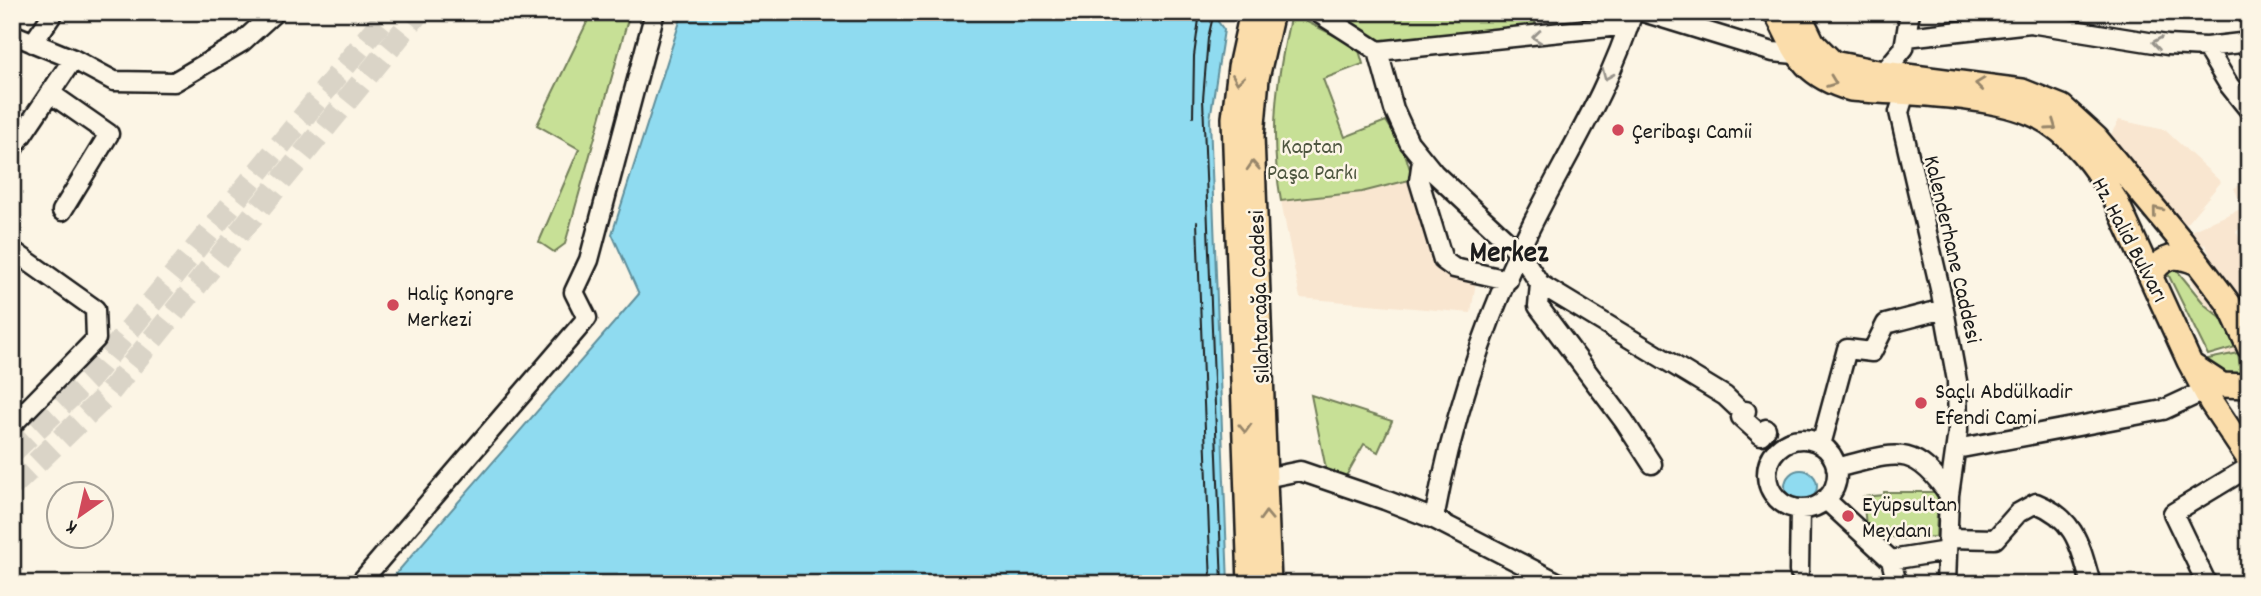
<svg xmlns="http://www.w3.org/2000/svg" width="2261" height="596" viewBox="0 0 2261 596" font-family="Dekko,sans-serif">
<rect width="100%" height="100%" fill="#fcf5e5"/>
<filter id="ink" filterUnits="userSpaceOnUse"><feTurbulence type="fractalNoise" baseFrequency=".0143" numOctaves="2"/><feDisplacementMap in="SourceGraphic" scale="14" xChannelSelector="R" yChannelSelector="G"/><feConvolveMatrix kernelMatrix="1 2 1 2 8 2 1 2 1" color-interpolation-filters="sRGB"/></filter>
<g filter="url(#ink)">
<!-- built -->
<path fill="#f9e6d0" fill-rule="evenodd" d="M2119,120l46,10 56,52 -39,47 2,5 59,-26 -9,-20 11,-5 4,10v32l-13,6 13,28v81l-20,-4 20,44v27l-85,-189 -58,-75zM2205,244l31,68 -14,7 -31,-68z
M1413,179l23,88 41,8 -6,38 -171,-15 -19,-97 81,-9z"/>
<!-- green -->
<path fill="#c7e096" stroke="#727e59" stroke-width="2" d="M592,12h38l-65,232 -11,8 -15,-10 40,-93 -42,-24z
M1317,12h221l-5,19 -157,23z
M1291,14l67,33 5,17 -40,15 22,58 41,-16 17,26 10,32 -51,13 -81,9c-12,-69 -5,-120 10,-187z
M2175,268l30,37 22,18 12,23 -31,9 -40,-81z
M2238,353l3,19 -7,4 -21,-5 -5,-12z
M1311,395l81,26 -14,31 -14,-8 -19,34 -19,-9z
M1884,492h54l-2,45 -38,2 -32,-13 -3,-29 21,-2z"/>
<!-- water -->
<path fill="#8fdbf0" stroke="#618f9b" stroke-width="2" d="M683,12h528l13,18 -14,89 18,465h-841l252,-290 -27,-60z
M1785 486a16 16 0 1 1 32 0a16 16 0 1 1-32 0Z"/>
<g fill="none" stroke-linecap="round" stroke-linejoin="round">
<!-- major-tunnel -->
<path stroke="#dad4c7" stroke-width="23" stroke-dasharray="23 11" stroke-linecap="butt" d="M12,452l77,-73 300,-367
M12,486l96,-92 311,-382"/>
<defs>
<path id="minor" d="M1317,12l61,39 251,-26
M1643,12l130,40 22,2
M12,34l61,25 41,22 60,1 68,-40 33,-30
M1907,37l123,-14 137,22 39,2 43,-5
M33,43l21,-31
M2206,47l23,38 20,25
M1378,51l16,58 15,33 25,31 85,79 21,32 185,112 19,18
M1883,73l21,-25 6,-36
M50,93l59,41 -47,77
M1905,93l-6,19 42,181 16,88 1,50 -9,64 -3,89
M12,150l61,-91
M1422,160l-3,21 24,79 11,8 54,12
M12,250l83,59 1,30 -84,86
M1540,284l-2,22 86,115 28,43
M1746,411l-5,6 20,18 5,-6
M1767 474a35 35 0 1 1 70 0a35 35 0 1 1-70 0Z
M1821,445l26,-96 25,3 14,-28 58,-15
M1956,449l207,-39 41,-19
M1836,468c58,-14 76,-28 113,27
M1265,478l35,-7 85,29 49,19 127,65
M1825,499l66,61 56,-9
M1434,519c16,-89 47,-186 85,-268 37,-80 88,-154 114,-239
M1948,538l47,1 23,-26 18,-10c40,16 44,43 55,81
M1891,560l6,24
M1799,571l1,-62
M359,584l228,-266 -13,-26 15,-32 66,-248
M2207,584l-34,-71 76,-46"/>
<path id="major" d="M1776,12c21,42 27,63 75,77 54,5 139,4 186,27 35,17 60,53 79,85l73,160 22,41 38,57
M1798,12l15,31 20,20 50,10 139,18 40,16 34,31 86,104 47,62 20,43
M2151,275c12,-20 24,-21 44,-13
M2193,366l29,19 27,1
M1250,584l-16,-466 6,-51 12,-55
M1269,584l-17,-448 5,-58 15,-66"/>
</defs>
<!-- minor casing -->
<use href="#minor" stroke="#1c1c1c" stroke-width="23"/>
<!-- major casing -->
<use href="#major" stroke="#1c1c1c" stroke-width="28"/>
<!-- minor -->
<use href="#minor" stroke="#fcf5e5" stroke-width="18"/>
<!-- major -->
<use href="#major" stroke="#fbddab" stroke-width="23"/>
<!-- tram -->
<path stroke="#1c1c1c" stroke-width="2" d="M1214,12l-6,26 -5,61 19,485
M1193,117l1,-61 6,-44
M1197,222l14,362"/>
</g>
<!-- one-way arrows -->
<defs><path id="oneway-chevron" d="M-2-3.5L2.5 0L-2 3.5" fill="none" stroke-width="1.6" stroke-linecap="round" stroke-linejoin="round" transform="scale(1.75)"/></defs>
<g stroke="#97938b">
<use href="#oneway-chevron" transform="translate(1537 37) rotate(175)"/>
<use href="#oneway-chevron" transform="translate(2157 43) rotate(-171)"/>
<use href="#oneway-chevron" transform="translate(1607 75) rotate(113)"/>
</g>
<g stroke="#97866b">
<use href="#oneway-chevron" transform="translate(1238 79) rotate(99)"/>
<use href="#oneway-chevron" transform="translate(1832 82) rotate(21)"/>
<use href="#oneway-chevron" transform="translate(1980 84) rotate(-173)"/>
<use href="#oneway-chevron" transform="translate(2052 126) rotate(35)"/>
<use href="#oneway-chevron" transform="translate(1253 166) rotate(-93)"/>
<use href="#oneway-chevron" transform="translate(2157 211) rotate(-129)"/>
<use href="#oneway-chevron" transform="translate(1245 428) rotate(88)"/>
<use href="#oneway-chevron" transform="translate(1266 516) rotate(-92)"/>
</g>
</g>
<!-- markers -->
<g fill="#d1495b" stroke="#fcf5e5" stroke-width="2.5">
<circle cx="1618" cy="130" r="7"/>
<circle cx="393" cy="305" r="7"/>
<circle cx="1921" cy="403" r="7"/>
<circle cx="1848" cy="516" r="7"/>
</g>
<g text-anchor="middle" stroke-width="5" stroke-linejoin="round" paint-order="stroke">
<!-- poi labels -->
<g font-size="23" fill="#1c1c1c" stroke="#fcf5e5" text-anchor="start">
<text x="1632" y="138">Çeribaşı Camii</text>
<text x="407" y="300">Haliç Kongre<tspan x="407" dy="26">Merkezi</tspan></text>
<text x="1935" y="398">Saçlı Abdülkadir<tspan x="1935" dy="26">Efendi Cami</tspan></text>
<text x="1862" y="511">Eyüpsultan<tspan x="1862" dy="26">Meydanı</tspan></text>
</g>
<!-- park labels -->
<g font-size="23" fill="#4f5741" stroke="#fcf5e5">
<text x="1312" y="153">Kaptan<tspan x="1312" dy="26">Paşa Parkı</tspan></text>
</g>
<!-- street labels -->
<g font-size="23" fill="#1c1c1c" stroke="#fcf5e5">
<text transform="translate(2131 239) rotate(62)" y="8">Hz. Halid Bulvarı</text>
<text transform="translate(1954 249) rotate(77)" y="8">Kalenderhane Caddesi</text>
<text transform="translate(1258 297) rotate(-92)" y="8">Silahtarağa Caddesi</text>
</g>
<!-- district labels -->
<g font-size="30" font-weight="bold" fill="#1c1c1c" stroke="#fcf5e5">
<text x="1509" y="261">Merkez</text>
</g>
</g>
<!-- margin -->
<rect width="2261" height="596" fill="none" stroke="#fcf5e5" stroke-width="42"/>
<rect x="21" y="21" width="2219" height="554" fill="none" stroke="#1c1c1c" stroke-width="2.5" filter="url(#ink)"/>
<!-- north arrow -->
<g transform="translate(80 515) rotate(214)"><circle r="33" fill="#fcf5e5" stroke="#a29e95" stroke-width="2"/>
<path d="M0-5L12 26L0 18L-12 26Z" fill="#d1495b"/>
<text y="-10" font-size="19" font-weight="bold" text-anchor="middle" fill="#1c1c1c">K</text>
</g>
</svg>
